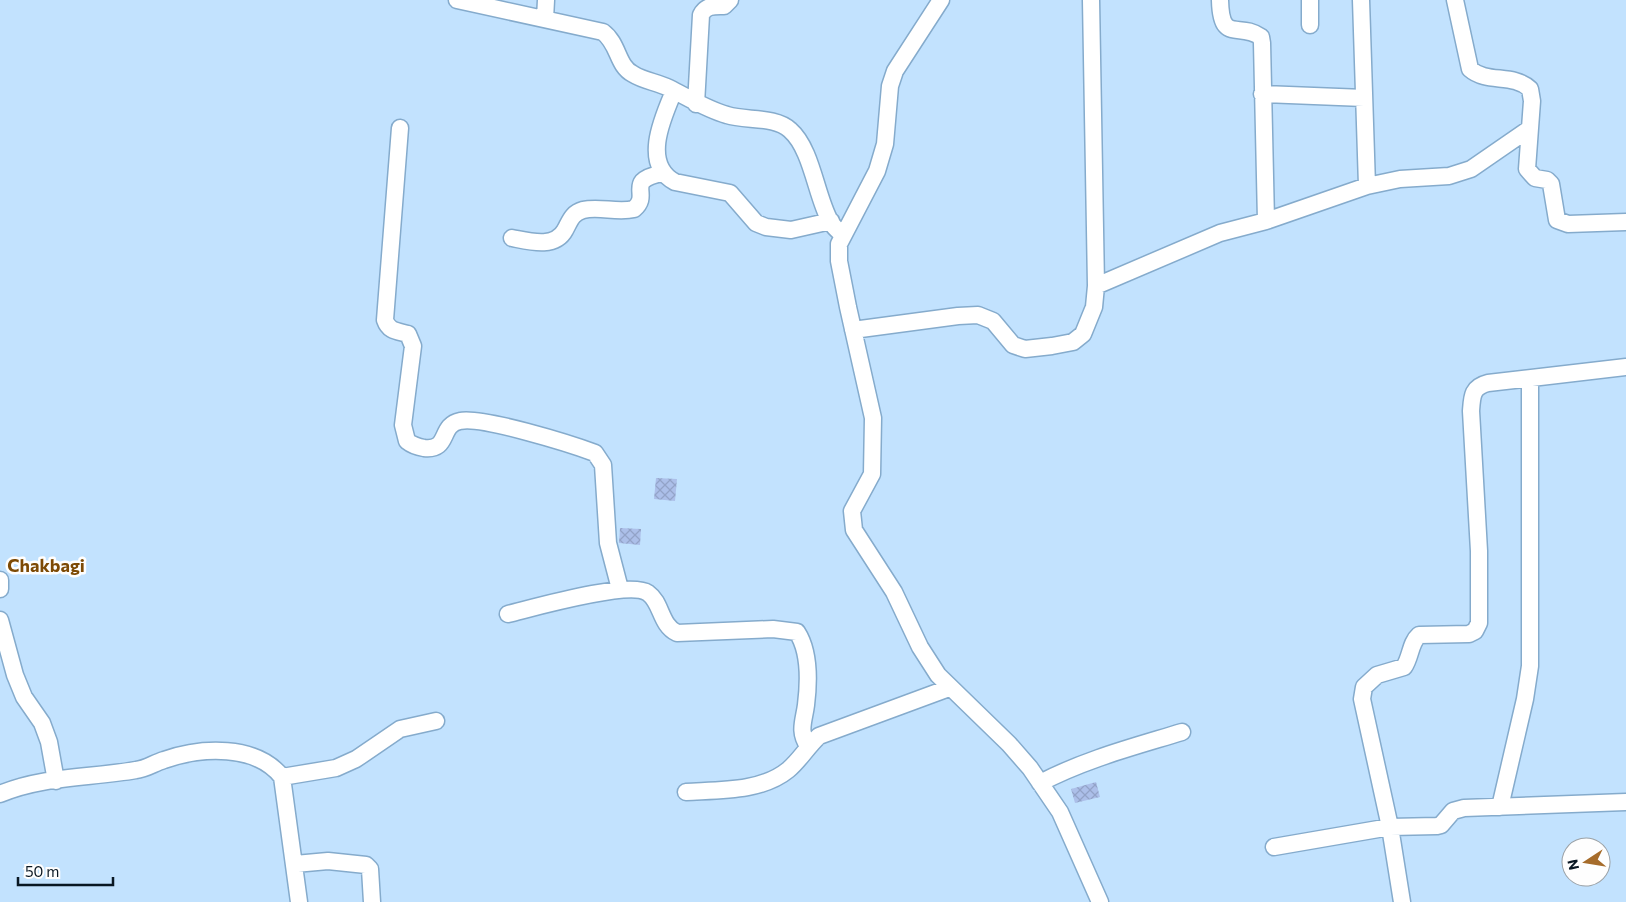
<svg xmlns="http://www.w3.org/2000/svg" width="1626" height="902" viewBox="0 0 1626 902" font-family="Commissioner,sans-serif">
<defs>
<pattern id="building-cross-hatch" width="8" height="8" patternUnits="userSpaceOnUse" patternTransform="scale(1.25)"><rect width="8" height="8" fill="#acbfe9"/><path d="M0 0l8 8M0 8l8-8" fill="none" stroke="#93a3c8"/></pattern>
</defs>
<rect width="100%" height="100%" fill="#c2e2fe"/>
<!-- building -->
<path fill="url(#building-cross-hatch)" d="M656,478l21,1 -2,22 -21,-2z
M620,528l21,1 -1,16 -21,-2z
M1096,782l4,15 -25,6 -4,-14z"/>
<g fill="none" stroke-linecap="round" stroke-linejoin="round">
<defs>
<path id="minor" d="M457,0l146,32c16,12 14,34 30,42 11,7 24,8 36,14 20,10 37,21 58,27 19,6 48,1 63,15 22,19 26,66 40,91 3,5 8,10 13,14
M941,0l-46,71 -5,15 -5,58 -8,27 -38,73v17l9,46 25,111 -1,56 -20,37 2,19 40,62 26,55 18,28 71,69 21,24 30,44 40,90
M1220,0c1,45 19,21 41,37l1,6 4,178
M1361,0l6,186
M1455,0l15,69c17,15 43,4 60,20l2,12 -5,68 8,9 12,2 4,4 6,36 11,4 58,-2
M545,19l1,-19
M1310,25v-25
M674,91c-11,26 -33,73 1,91l55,11 26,30 10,4 25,3 40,-9
M1262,94l102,4
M696,104l5,-89c5,-10 13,-9 23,-9l6,-6
M400,128l-15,192c4,12 13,11 23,14l5,12 -10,79 4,16c5,4 11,6 17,7 26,3 15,-23 36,-27 21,-5 111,23 135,32l8,12 5,78 12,46
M512,238c16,3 43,11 53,-8 5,-9 7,-17 18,-20 16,-4 34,3 51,-1 18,-15 -11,-28 29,-36
M1096,286l124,-53 46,-12 101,-35 33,-7 49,-3 22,-7 58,-40
M853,330l105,-14 20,-1 15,6 20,24 12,4 27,-3 21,-4 10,-8 11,-27 2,-21 -5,-286
M0,580v9
M508,614c25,-6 121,-34 140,-21 14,10 12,32 29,40l96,-4 24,3c13,20 12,49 9,73 -2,16 -8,26 2,41
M0,620l15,55 9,22 18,26 7,19 7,39
M282,777l54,-9 20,-9 44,-30 36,-8
M1040,783c46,-24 93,-36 142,-51
M686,792c33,-2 75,0 102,-22 12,-10 19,-23 31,-34l130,-48
M0,794c42,-18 91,-16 136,-24 10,-1 18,-7 28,-10 37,-13 92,-16 118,17l17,125
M1500,807l25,-108 5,-33v-287
M1274,847l116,-20 47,-1 4,-1 12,-14 11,-3 162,-6
M295,864l33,-3 38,4 4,4 2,33
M1402,902l-12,-75 -28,-128 2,-12 13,-12 27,-8c7,-10 6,-24 15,-32l50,-1 6,-3 4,-8v-72l-8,-140c1,-15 1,-24 17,-28l138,-16"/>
</defs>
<!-- minor casing -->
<use href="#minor" stroke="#85abcc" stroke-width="19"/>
<!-- minor -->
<use href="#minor" stroke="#fff" stroke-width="16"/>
</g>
<g text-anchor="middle" stroke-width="5" stroke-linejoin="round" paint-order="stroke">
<!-- district labels -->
<g font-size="18" font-weight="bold" fill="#7d4a05" stroke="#fefefe">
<text x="46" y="572">Chakbagi</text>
</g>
</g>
<!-- north arrow -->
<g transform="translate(1586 862) rotate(258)"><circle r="24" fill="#fefefe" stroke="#9ca2a6"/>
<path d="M0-4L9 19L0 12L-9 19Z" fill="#a66c2b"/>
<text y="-8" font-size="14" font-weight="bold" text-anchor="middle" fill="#091723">N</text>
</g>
<!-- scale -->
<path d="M18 877v8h95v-8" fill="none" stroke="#091723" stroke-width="2.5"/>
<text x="25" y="877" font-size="15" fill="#091723" stroke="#fefefe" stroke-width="4" paint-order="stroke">50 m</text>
</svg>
